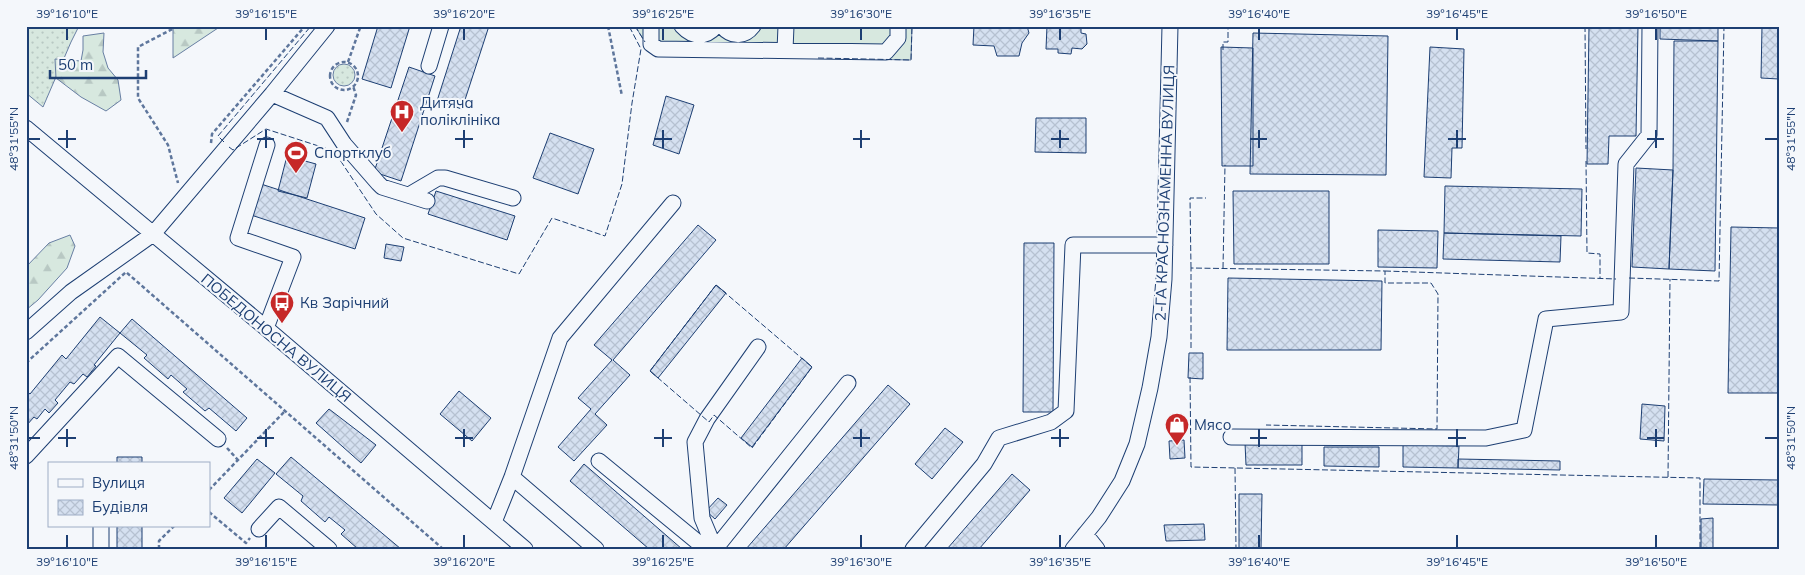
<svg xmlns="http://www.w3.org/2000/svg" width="1805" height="575" viewBox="0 0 1805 575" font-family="Mulish,sans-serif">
<defs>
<pattern id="grass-dots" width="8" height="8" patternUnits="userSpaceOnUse" patternTransform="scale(1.25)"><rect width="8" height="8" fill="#d7e8df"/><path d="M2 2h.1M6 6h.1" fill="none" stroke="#b8c8c3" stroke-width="1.8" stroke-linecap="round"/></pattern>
<pattern id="forest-firs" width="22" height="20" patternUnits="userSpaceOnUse" patternTransform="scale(1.25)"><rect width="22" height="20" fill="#d7e8df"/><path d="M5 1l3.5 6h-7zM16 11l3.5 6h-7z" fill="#b8c8c3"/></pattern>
<pattern id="building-cross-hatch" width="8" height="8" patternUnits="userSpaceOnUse" patternTransform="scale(1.25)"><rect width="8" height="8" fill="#d5e0f0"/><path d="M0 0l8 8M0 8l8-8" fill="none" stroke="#b6c1d1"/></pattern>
</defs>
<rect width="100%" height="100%" fill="#f4f7fb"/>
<!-- grass -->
<path fill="url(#grass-dots)" stroke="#687fa3" d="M26,26h53l-8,16 -28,65 -17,-14z
M333 75a11 11 0 1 1 22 0a11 11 0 1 1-22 0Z"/>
<!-- forest -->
<path fill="url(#forest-firs)" stroke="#687fa3" d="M173,26h48l-48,32z
M104,33l-1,19 5,16 10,12 3,20 -15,11 -25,-14 -25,-19 -1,-19 26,2 2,-11v-14z
M70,235l5,11 -8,22 -29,32 -12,10v-43l23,-24z"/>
<!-- garden -->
<path fill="#d7e8df" stroke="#687fa3" d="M635,26h277l-1,34 -258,-5z"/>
<!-- building -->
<path fill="url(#building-cross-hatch)" stroke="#1d3f73" d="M378,26h32l-19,62 -29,-9z
M461,26h28l-27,83 -25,-8z
M974,26h53l2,7 -7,10 -3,13h-22l-3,-10 -21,-1z
M1047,26h24v2h10v5l5,1 1,10 -5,5 -10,-1 -1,6 -13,-1v-4h-12z
M1589,26h49l-2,110h-27l-1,28h-21z
M1660,26h58v15l-58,-2z
M1762,26h17v53l-18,-1z
M1253,33l135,3 -2,139 -136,-1z
M1674,41h44l-3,230 -46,-2 4,-99z
M1221,47l32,1v118h-31z
M1430,47l34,2 -2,99h-10l-1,30 -27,-1z
M409,67l26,9 -34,105 -27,-9z
M666,96l28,9 -15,49 -26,-9z
M1036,118h50v35l-51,-1z
M550,133l44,16 -16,45 -45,-16z
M287,156l29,8 -9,34 -29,-7z
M1636,168l37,2 -4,99 -37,-2z
M261,184l104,34 -10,31 -104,-34z
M1445,186l137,3 -1,47 -137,-3z
M436,191l79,25 -8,24 -79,-26z
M1233,191h96v73h-95z
M698,225l18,15 -103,120 17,15 -35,39 12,11 -33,36 -16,-14 33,-38 -13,-11 34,-38 -18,-15z
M1731,227l48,1v165h-51z
M1378,230l60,1 -1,37 -59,-1z
M1444,233l117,3 -1,26 -117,-3z
M1024,243h30l-1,169h-30z
M386,244l18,3 -3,14 -17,-3z
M1228,278l154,3 -1,69h-154z
M716,285l10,8 -68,85 -8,-7z
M100,317l20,16 -26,32 2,1 -9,11 -4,-3 -9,10 -4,-2 -15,18 3,3 -9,10 -4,-4 -8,10 -3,-2 -8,9v-35l4,3 32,-39 4,4z
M132,319l115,99 -11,13 -27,-23 -4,3 -22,-19 4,-3 -16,-14 -3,4 -24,-21 3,-3 -27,-22z
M1189,353h14v26l-15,-1z
M802,358l10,9 -60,80 -11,-9z
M888,385l22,19 -126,145h-38z
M459,391l32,27 -19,23 -32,-27z
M1642,404l23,2 -1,35 -24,-2z
M329,409l47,36 -15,18 -45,-40z
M945,428l18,14 -31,37 -17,-15z
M1184,440l1,18 -15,1 -1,-18z
M1245,443h57v22h-56z
M1403,445l56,1 -1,22 -55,-1z
M1324,447h55v20l-55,-1z
M117,457h25v7h-25z
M291,457l110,92h-43l-17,-15 4,-4 -16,-13 -4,5 -24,-21 2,-5 -27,-22z
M257,459l18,14 -33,40 -18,-15z
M1458,459l102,2v9l-102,-2z
M584,464l98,85h-33l-79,-68z
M1012,474l18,16 -51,59h-32z
M1704,479l75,1v25l-76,-1z
M1239,494h23l-1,55h-22z
M718,498l9,7 -12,14 -9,-8z
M1713,518v31h-12v-30z
M1204,524l1,16 -39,1 -2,-16z
M117,526h25v23h-25z"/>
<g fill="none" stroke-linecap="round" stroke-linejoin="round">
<defs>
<path id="minor" d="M651,26v18l7,5 228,3 12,-14v-12
M682,26c11,12 24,12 34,0
M722,26c9,11 22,12 31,0
M785,50l1,-24
M429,66l12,-40
M272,94l55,24 17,26 34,39 4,4 45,14
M26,128l240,200 259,221
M409,195l29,-17h7l68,20
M266,328l27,-71 -55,-19 29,-93
M26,332l45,-40 82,-58 119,-140 55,-68
M1231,437l255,1 38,-8 22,-111 75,-7 5,-148 23,-29 1,-109
M26,456l92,-100 100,83
M599,461l107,88
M512,477l84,72
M494,522l18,-45 48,-139 113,-135
M259,529l20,-22 50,42
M1085,534l12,15
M101,549v-23
M715,549l-13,-31 -7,-76 12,-23 51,-72
M715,549l133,-166
M913,549l71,-85 15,-26 52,-16 15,-11 7,-166h92
M1073,549l26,-32 23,-36 15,-37 13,-56 9,-51 5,-58 6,-253"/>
</defs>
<!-- minor casing -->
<use href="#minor" stroke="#1d3f73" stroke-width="17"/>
<!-- path -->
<path stroke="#5e769c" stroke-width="2.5" stroke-dasharray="4 2.5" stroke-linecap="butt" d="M178,26l-40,21v51l30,47 10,38
M608,26l14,70
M348,62l12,-34 -4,-2
M330 76a14 14 0 1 1 28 0a14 14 0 1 1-28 0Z
M347,122l9,-27 -3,-9
M211,143l1,-9 93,-108
M26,363l100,-91 317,277
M227,448l11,12
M209,490l76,-79
M209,512l37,31 4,-5
M159,549v-8l15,-15"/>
<!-- minor -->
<use href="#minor" stroke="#f4f7fb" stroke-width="15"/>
<!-- fence -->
<path stroke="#1d3f73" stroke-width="1" stroke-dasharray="6 2.5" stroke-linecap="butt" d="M635,26l10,16
M1585,26l1,123
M1223,50v-8h5v-16
M818,58l93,2 1,-34
M224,142l-6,-6 93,-110
M229,147l4,3 33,-21 68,22 42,63 27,24 116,36 33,-56 53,18 17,-52 10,-81 9,-54 -12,-23
M1586,161l1,92 13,1v24
M1191,268l-1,-70h16
M1223,268l2,-103
M1385,271l231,8
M1629,278l90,3 5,-255
M716,285l96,82 -60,81 -38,-33 -5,7 -59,-51z
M1191,348v-80l194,3v12h46l7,11 -1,135 -171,-4
M1190,377l1,90 509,11v71
M1235,468l1,81
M1668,477l2,-198"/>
</g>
<!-- ticks -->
<path fill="none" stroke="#1d3f73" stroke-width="2" d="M67,28v12M266,28v12M464,28v12M663,28v12M861,28v12M1060,28v12M1259,28v12M1457,28v12M1656,28v12M67,130v18M266,130v18M464,130v18M663,130v18M861,130v18M1060,130v18M1259,130v18M1457,130v18M1656,130v18M28,139h12M58,139h18M257,139h17M455,139h18M654,139h18M853,139h17M1051,139h18M1250,139h17M1448,139h18M1647,139h17M1765,139h13M67,429v18M266,429v18M464,429v18M663,429v18M861,429v18M1060,429v18M1259,429v18M1457,429v18M1656,429v18M28,438h12M58,438h18M257,438h17M455,438h18M654,438h18M853,438h17M1051,438h18M1250,438h17M1448,438h18M1647,438h17M1765,438h13M67,535v13M266,535v13M464,535v13M663,535v13M861,535v13M1060,535v13M1259,535v13M1457,535v13M1656,535v13"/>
<!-- icons -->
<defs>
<symbol id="hospital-pin" viewBox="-11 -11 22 30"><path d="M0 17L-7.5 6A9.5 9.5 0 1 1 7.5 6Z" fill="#c62828" stroke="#f4f7fb"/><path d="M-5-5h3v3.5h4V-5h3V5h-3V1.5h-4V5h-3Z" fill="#fff"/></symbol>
<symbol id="stadium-pin" viewBox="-11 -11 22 30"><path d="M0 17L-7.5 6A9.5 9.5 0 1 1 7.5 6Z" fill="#c62828" stroke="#f4f7fb"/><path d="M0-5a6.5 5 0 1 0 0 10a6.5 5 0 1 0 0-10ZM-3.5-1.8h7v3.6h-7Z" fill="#fff"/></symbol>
<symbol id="bus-pin" viewBox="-11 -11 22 30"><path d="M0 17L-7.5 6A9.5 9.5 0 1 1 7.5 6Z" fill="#c62828" stroke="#f4f7fb"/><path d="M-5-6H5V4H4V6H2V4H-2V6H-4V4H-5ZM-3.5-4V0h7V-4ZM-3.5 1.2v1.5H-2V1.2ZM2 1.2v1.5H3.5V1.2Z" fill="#fff"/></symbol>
<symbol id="shop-pin" viewBox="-11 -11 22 30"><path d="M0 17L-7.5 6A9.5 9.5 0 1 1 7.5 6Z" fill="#c62828" stroke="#f4f7fb"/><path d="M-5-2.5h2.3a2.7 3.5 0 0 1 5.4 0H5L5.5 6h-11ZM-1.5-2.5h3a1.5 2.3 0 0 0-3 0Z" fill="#fff"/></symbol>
</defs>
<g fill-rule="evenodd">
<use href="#hospital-pin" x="388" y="98" width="28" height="38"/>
<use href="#stadium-pin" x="282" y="139" width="28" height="38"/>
<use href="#bus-pin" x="268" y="289" width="28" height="38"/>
<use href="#shop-pin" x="1163" y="411" width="28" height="38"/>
</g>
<g text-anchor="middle" stroke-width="4" stroke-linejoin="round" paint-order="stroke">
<!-- poi labels -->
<g font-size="15" fill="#1d3f73" stroke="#f4f7fb" text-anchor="start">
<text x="420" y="108">Дитяча<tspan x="420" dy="17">поліклініка</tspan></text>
<text x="314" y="158">Спортклуб</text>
<text x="300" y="308">Кв Зарічний</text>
<text x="1194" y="430">Мясо</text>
</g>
<!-- street labels -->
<g font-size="15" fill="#1d3f73" stroke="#f4f7fb">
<text transform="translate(1165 193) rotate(-88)" y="5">2-ГА КРАСНОЗНАМЕННА ВУЛИЦЯ</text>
<text transform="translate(276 338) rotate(40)" y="5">ПОБЕДОНОСНА ВУЛИЦЯ</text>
</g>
</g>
<!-- border -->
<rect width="1805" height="575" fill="none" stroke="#f4f7fb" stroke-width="55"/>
<!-- legend -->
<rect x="48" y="462" width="162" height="65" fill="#f4f7fb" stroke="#9eadc5"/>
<rect x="58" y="479" width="25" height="8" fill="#f4f7fb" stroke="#9eadc5"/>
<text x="92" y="488" font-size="15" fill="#1d3f73">Вулиця</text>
<rect x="58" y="500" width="25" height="15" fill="url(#building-cross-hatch)" stroke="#9eadc5"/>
<text x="92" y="512" font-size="15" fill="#1d3f73">Будівля</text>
<!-- scale -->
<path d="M50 70v8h96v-8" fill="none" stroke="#1d3f73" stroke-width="2.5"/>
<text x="58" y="70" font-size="15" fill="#1d3f73" stroke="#f4f7fb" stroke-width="4" paint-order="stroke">50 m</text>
<rect x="28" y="28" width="1750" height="520" fill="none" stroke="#1d3f73" stroke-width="2"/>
<g font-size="12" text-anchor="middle" fill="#1d3f73">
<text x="67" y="18">39°16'10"E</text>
<text x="266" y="18">39°16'15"E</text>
<text x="464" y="18">39°16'20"E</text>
<text x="663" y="18">39°16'25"E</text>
<text x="861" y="18">39°16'30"E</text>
<text x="1060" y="18">39°16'35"E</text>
<text x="1259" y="18">39°16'40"E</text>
<text x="1457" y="18">39°16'45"E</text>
<text x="1656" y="18">39°16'50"E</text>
<text transform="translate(14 139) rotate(-90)" y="4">48°31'55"N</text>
<text transform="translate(1791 139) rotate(-90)" y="4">48°31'55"N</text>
<text transform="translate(14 438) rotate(-90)" y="4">48°31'50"N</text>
<text transform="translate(1791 438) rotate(-90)" y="4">48°31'50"N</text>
<text x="67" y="566">39°16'10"E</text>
<text x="266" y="566">39°16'15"E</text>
<text x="464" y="566">39°16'20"E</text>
<text x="663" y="566">39°16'25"E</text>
<text x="861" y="566">39°16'30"E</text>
<text x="1060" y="566">39°16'35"E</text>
<text x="1259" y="566">39°16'40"E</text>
<text x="1457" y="566">39°16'45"E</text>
<text x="1656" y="566">39°16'50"E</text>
</g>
</svg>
